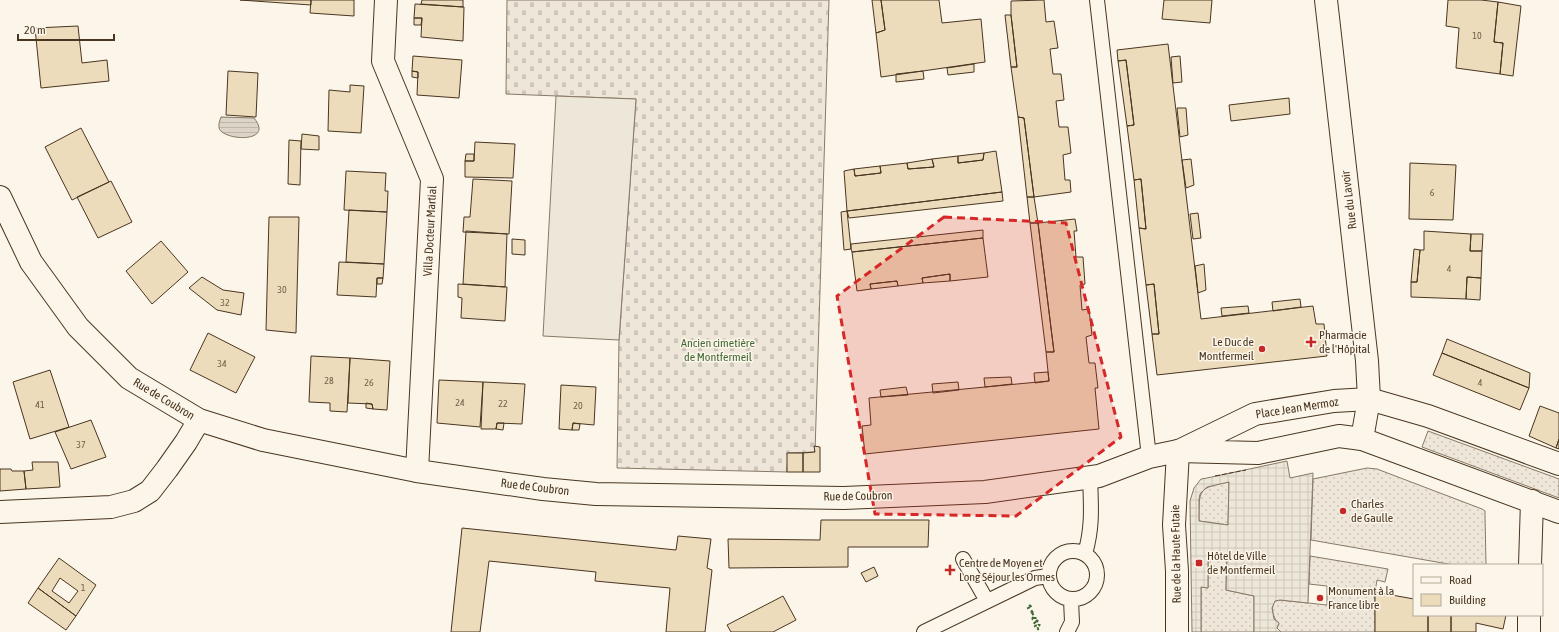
<svg xmlns="http://www.w3.org/2000/svg" width="1559" height="632" viewBox="0 0 1559 632" font-family="'Asap Condensed',sans-serif">
<defs>
<pattern id="grass-dots" width="8" height="8" patternUnits="userSpaceOnUse"><rect width="8" height="8" fill="#ede6d9"/><path d="M2 2h.1M6 6h.1" fill="none" stroke="#cdc6ba" stroke-width="1.8" stroke-linecap="round"/></pattern>
<pattern id="cemetery-stones" width="16" height="16" patternUnits="userSpaceOnUse"><rect width="16" height="16" fill="#ede6d9"/><path d="M2 7V4a2 2 0 0 1 4 0v3zM10 15v-3a2 2 0 0 1 4 0v3z" fill="#cdc6ba"/></pattern>
<pattern id="plaza-grid" width="8" height="8" patternUnits="userSpaceOnUse"><rect width="8" height="8" fill="#ede7d9"/><path d="M0 4h8M4 0v8" fill="none" stroke="#cdc7ba"/></pattern>
<pattern id="water-rules" width="6" height="5" patternUnits="userSpaceOnUse"><rect width="6" height="5" fill="#dcd4c6"/><path d="M0 2.5h6" fill="none" stroke="#beb7aa"/></pattern>
</defs>
<rect width="100%" height="100%" fill="#fbf6e9"/>
<!-- grass -->
<path fill="url(#grass-dots)" stroke="#887966" d="M1428,431l131,48v19l-137,-51z
M1367,468l10,1 105,40 3,2v5l1,49h-32l-143,-25 2,-61z
M1229,482l-1,43 -29,-4c0,-32 -1,-33 30,-39z
M1208,553l19,1 -1,36 28,6v36h-53v-45l7,1z
M1310,556l78,13 -3,13 -8,-2 -2,12v40h-95l-3,-4 2,-4c-6,-6 -9,-16 -4,-23l5,-1 47,5v-19l-18,-2z"/>
<!-- cemetery -->
<path fill="url(#cemetery-stones)" stroke="#887966" d="M507,0h322l-14,452 -27,1 -1,19 -170,-4 2,-128 17,-241 -130,-5z"/>
<!-- parking -->
<path fill="#ede7d9" stroke="#887966" d="M556,96l80,3 -17,241 -76,-4z"/>
<!-- plaza -->
<path fill="url(#plaza-grid)" stroke="#887966" fill-rule="evenodd" d="M1287,461l3,17 23,-5 -5,130 -28,-3 -5,1 -3,7 2,11 5,4 -2,5 4,4h-27v-36l-28,-6 1,-36 -19,-1v35l-7,-1v45h-9l-2,-131 4,-13 7,-9 6,-1zM1229,482l-1,43 -29,-4v-22l1,-5 7,-7z"/>
<!-- water -->
<path fill="url(#water-rules)" stroke="#887966" d="M221,117l33,1c19,23 -21,23 -32,14 -5,-3 -3,-10 -1,-15z"/>
<!-- building -->
<path fill="#ecdcbc" stroke="#4a3520" fill-rule="evenodd" d="M240,0h71v5z
M311,0h43v16l-44,-3z
M422,0h41v7l-42,-3z
M872,0h9l4,30 -9,3z
M881,0h58l3,23 39,-4 4,43 -104,15 -5,-44 9,-3z
M1044,0l2,22 8,-1 4,27 -8,1 3,25h8l3,26 -8,1 3,26h9l3,26 -8,2 2,25h5l1,12 -37,5 -10,-79 -6,-1 -7,-50h6l-6,-52v-14z
M1164,0h48l-2,23 -48,-4z
M1448,0h33l17,2 -4,40 9,1 -3,31 -44,-6 3,-40 -13,-2z
M1498,2l23,4 -8,70 -13,-2 3,-31 -9,-1z
M415,4l49,3 -1,34 -42,-4 1,-19h-8z
M1005,15h6l6,52h-6z
M414,18h8l-1,7h-7z
M78,26l4,37 25,-3 2,21 -68,7 -6,-60z
M1168,44l33,275 112,-13 3,18h8l3,32 -170,19 -5,-41h7l-5,-50 -8,1 -7,-57 7,1 -5,-50 -7,1 -7,-54 7,-1 -8,-65 -8,1 -1,-11z
M413,56l49,4 -3,38 -42,-3 1,-23 -6,-1z
M1180,56l2,26 -9,1 -2,-26z
M1126,60l8,65 -7,1 -9,-65z
M974,64v8l-26,3 -1,-7z
M228,71l30,2 -2,44 -30,-2z
M412,71l6,1v6l-6,-1z
M923,71l1,8 -28,3v-8z
M350,85l14,1 -3,47 -33,-2 1,-41 21,2z
M1289,98l1,16 -59,7 -2,-16z
M1177,108h9l2,27 -8,2z
M1018,117l6,1 10,79h-7z
M81,128l28,54 -37,18 -27,-53z
M302,134l17,2v14l-18,-1z
M289,140l12,1 -1,44 -12,-1z
M475,142l40,2 -2,34 -48,-1v-16h9z
M996,151l6,41 -155,19 -3,-40 10,-2 1,7 26,-3 -1,-7 27,-3 1,6 26,-2 -2,-8 26,-3v7l25,-3 1,-7z
M984,153l-1,7 -25,3v-7z
M466,154h8v7h-9z
M932,159l2,8 -26,2 -1,-6z
M1191,159l3,26 -8,3 -4,-28z
M1410,163l46,2 -3,55 -44,-1z
M880,166l1,7 -26,3 -1,-7z
M346,171l40,2 -1,18h3l-1,21 -43,-2z
M473,179l39,2 -3,53 -46,-2 1,-15h6z
M1141,179l5,50 -7,-1 -5,-48z
M111,181l21,41 -34,16 -21,-41z
M1002,192l1,9 -154,17 -2,-7z
M1027,197h7l4,26h-8z
M349,210l38,2 -3,52 -38,-2z
M847,211l4,38 -7,1 -3,-38z
M1198,213l3,25 -8,1 -3,-25z
M269,217h30l-3,116 -30,-3z
M1075,219l2,12h-3l2,26h7l2,27 -5,1 2,25 7,-1 3,26 -6,2 3,26h6l3,25h-3l4,41 -234,25 -3,-28 9,-1 -2,-27 180,-17 -3,-29h8l-16,-129z
M1030,223h8l16,129h-8z
M983,230v8l-131,14 -1,-3v-5z
M466,231l41,3 -2,53 -42,-3z
M1424,231l47,3 -1,17h12l-1,27 -14,-1 -1,22 -55,-2v-15h6l3,-32h4z
M1471,234h12l-1,17h-12z
M983,238l5,39 -38,4v-7l-28,4 1,5 -25,3 -1,-5 -27,3 1,5 -14,2 -5,-39z
M512,239l13,1v15l-13,-1z
M161,241l27,31 -36,32 -26,-33z
M1414,249l6,1 -3,32h-6z
M339,262l45,2 -1,14h-6l-1,19 -39,-2z
M1204,264l2,26 -8,3 -3,-27z
M950,274v7l-27,2 -1,-5z
M202,277l21,13 21,3 -3,22 -24,-5 -28,-22z
M1467,277l14,1 -1,22 -14,-1z
M377,278h6l-1,6h-5z
M897,281l1,5 -27,3 -1,-5z
M458,284l49,3 -2,34 -44,-3 1,-20 -4,-1z
M1154,284l5,50h-7l-6,-49z
M1300,299l1,8 -28,4 -1,-9z
M1248,306l1,7 -27,3 -1,-8z
M208,333l47,24 -19,36 -46,-23z
M1447,339l83,34 -1,15 -87,-35z
M1442,353l87,35 -9,22 -87,-35z
M311,356l39,2 -3,54 -17,-1v-8l-21,-1z
M350,358l40,3 -3,49 -14,-1 -1,-5 -24,-1z
M50,370l19,57 -39,12 -17,-57z
M1048,372l1,9 -14,2 -1,-10z
M1011,377l1,7 -27,3 -1,-9z
M439,380l44,2 -3,45 -43,-4z
M483,382l42,2 -3,40 -25,-1 -1,6h-15z
M958,382l1,8 -26,3 -1,-9z
M561,385l35,2 -2,38 -21,-2 -1,7 -13,-1z
M906,387l2,8 -27,2 -1,-7z
M366,403l6,1 1,5 -7,-1z
M1540,406l19,7v26l-3,9 -27,-12z
M91,420l15,37 -35,12 -16,-37z
M497,423h7l-1,7 -7,-1z
M573,423l7,1 -1,6h-7z
M1559,439v10l-3,-1z
M814,446l6,1v25h-17v-19l12,-1z
M787,453h16v19h-16z
M32,462h26l2,25 -34,2 -2,-18 9,-1z
M0,469h11l1,2h12l2,18 -26,2z
M821,520h108l-1,27h-80v20l-119,1 -1,-29 92,1z
M462,528l214,22 2,-14 33,3 -4,29 5,2 -7,62h-39l4,-44 -75,-7 1,-9 -107,-11 -9,71h-29z
M59,558l37,27 -20,31 -38,-28zM60,578l18,13 -9,12 -17,-12z
M874,567l4,9 -12,6 -5,-9z
M38,588l38,28 -10,14 -38,-27z
M1375,592l39,7v16h14v17h-53z
M783,596l13,24 -23,12h-42l-4,-7z
M1428,615h23v17h-23z
M1451,615h55l-3,14 -27,-6v9h-25z"/>
<g fill="none" stroke-linecap="round" stroke-linejoin="round">
<defs>
<path id="lane" d="M1097,0l52,457
M1049 575a24 24 0 1 1 48 0a24 24 0 1 1-48 0Z
M1085,554c8,-28 6,-48 5,-77
M963,559l24,42
M924,632l111,-54 13,-2
M1067,632l5,-10 -1,-22"/>
<path id="street" d="M386,0l-3,61 49,118 -15,292
M1326,0l41,361 2,38 -7,40
M0,512l111,-5 23,-6 16,-10 17,-22 19,-27 13,-22
M1530,565l2,-64
M1177,632v-61l-3,-46 4,-74
M1529,632v-17"/>
<path id="secondary" d="M0,197l31,65 47,65 51,51 70,42 64,20 154,31 126,18 53,5 248,4 141,-6 114,-16 50,-19 29,-6 80,2 81,-17 23,3 197,73
M1181,450l74,-36 79,-13 35,-2 59,17 131,48"/>
</defs>
<!-- lane casing -->
<use href="#lane" stroke="#4a3520" stroke-width="16"/>
<!-- street casing -->
<use href="#street" stroke="#4a3520" stroke-width="24"/>
<!-- secondary casing -->
<use href="#secondary" stroke="#4a3520" stroke-width="24"/>
<!-- lane -->
<use href="#lane" stroke="#fbf6e9" stroke-width="14"/>
<!-- street -->
<use href="#street" stroke="#fbf6e9" stroke-width="22"/>
<!-- secondary -->
<use href="#secondary" stroke="#fbf6e9" stroke-width="22"/>
<!-- hedge -->
<path stroke="#436837" stroke-width="3" stroke-dasharray="2 3" stroke-linecap="butt" d="M1028,607l1,2 1,-3 1,2
M1033,611l-3,2 2,-1 -1,3 3,-2
M1035,617v3l-2,-1v-1z
M1034,622l2,2 1,-3 1,1
M1035,625l1,2 3,-2v-1
M1037,629l3,-1v-1"/>
<!-- fence -->
<path stroke="#4a3520" stroke-width="1" stroke-dasharray="5 2" stroke-linecap="butt" d="M1215,476l31,-6"/>
</g>
<!-- marked area -->
<path fill="#d62828" fill-opacity="0.2" stroke="#d62828" stroke-width="3" stroke-dasharray="8 5" stroke-linejoin="round" d="M944,217l122,6 55,214 -105,79 -141,-2 -38,-218z"/>
<!-- markers -->
<g fill="#c62828" stroke="#fbf6e9" stroke-width="1.5">
<path d="M1309 336h4v4h4v4h-4v4h-4v-4h-4v-4h4z"/>
<circle cx="1262" cy="349" r="4"/>
<circle cx="1343" cy="511" r="4"/>
<rect x="1195" y="559" width="8" height="8" rx="2"/>
<path d="M948 564h4v4h4v4h-4v4h-4v-4h-4v-4h4z"/>
<circle cx="1320" cy="598" r="4"/>
</g>
<g text-anchor="middle" stroke-width="3" stroke-linejoin="round" paint-order="stroke">
<!-- number labels -->
<g font-size="10" fill="#725f47">
<text x="1477" y="39">10</text>
<text x="1432" y="196">6</text>
<text x="1449" y="272">4</text>
<text x="282" y="293">30</text>
<text x="225" y="306">32</text>
<text x="222" y="367">34</text>
<text x="329" y="384">28</text>
<text x="369" y="386">26</text>
<text x="1480" y="386">4</text>
<text x="460" y="406">24</text>
<text x="503" y="407">22</text>
<text x="40" y="408">41</text>
<text x="578" y="409">20</text>
<text x="81" y="448">37</text>
<text x="83" y="591">1</text>
</g>
<!-- street labels -->
<g font-size="12" fill="#4a3520" stroke="#fbf6e9">
<text transform="translate(1349 200) rotate(-97)" y="4">Rue du Lavoir</text>
<text transform="translate(430 231) rotate(-87)" y="4">Villa Docteur Martial</text>
<text transform="translate(164 399) rotate(31)" y="4">Rue de Coubron</text>
<text transform="translate(1297 408) rotate(-9)" y="4">Place Jean Mermoz</text>
<text transform="translate(535 487) rotate(7)" y="4">Rue de Coubron</text>
<text transform="translate(858 496) rotate(-1)" y="4">Rue de Coubron</text>
<text transform="translate(1176 554) rotate(-91)" y="4">Rue de la Haute Futaie</text>
</g>
<!-- poi labels -->
<g font-size="12" fill="#4a3520" stroke="#fbf6e9" text-anchor="start">
<text x="1319" y="339">Pharmacie<tspan x="1319" dy="14">de l'Hôpital</tspan></text>
<text x="1254" y="346" text-anchor="end">Le Duc de<tspan x="1254" dy="14">Montfermeil</tspan></text>
<text x="1351" y="508">Charles<tspan x="1351" dy="14">de Gaulle</tspan></text>
<text x="1207" y="560">Hôtel de Ville<tspan x="1207" dy="14">de Montfermeil</tspan></text>
<text x="959" y="567">Centre de Moyen et<tspan x="959" dy="14">Long Séjour les Ormes</tspan></text>
<text x="1328" y="595">Monument à la<tspan x="1328" dy="14">France libre</tspan></text>
</g>
<!-- park labels -->
<g font-size="12" fill="#436837" stroke="#fbf6e9">
<text x="718" y="347">Ancien cimetière<tspan x="718" dy="14">de Montfermeil</tspan></text>
</g>
</g>
<!-- legend -->
<rect x="1413" y="564" width="130" height="52" fill="#fbf6e9" stroke="#b4a999"/>
<rect x="1421" y="577" width="20" height="6" fill="#fbf6e9" stroke="#b4a999"/>
<text x="1449" y="584" font-size="12" fill="#4a3520">Road</text>
<rect x="1421" y="594" width="20" height="12" fill="#ecdcbc" stroke="#b4a999"/>
<text x="1449" y="604" font-size="12" fill="#4a3520">Building</text>
<!-- scale -->
<path d="M18 34v6h96v-6" fill="none" stroke="#4a3520" stroke-width="2"/>
<text x="24" y="34" font-size="12" fill="#4a3520" stroke="#fbf6e9" stroke-width="3" paint-order="stroke">20 m</text>
</svg>
